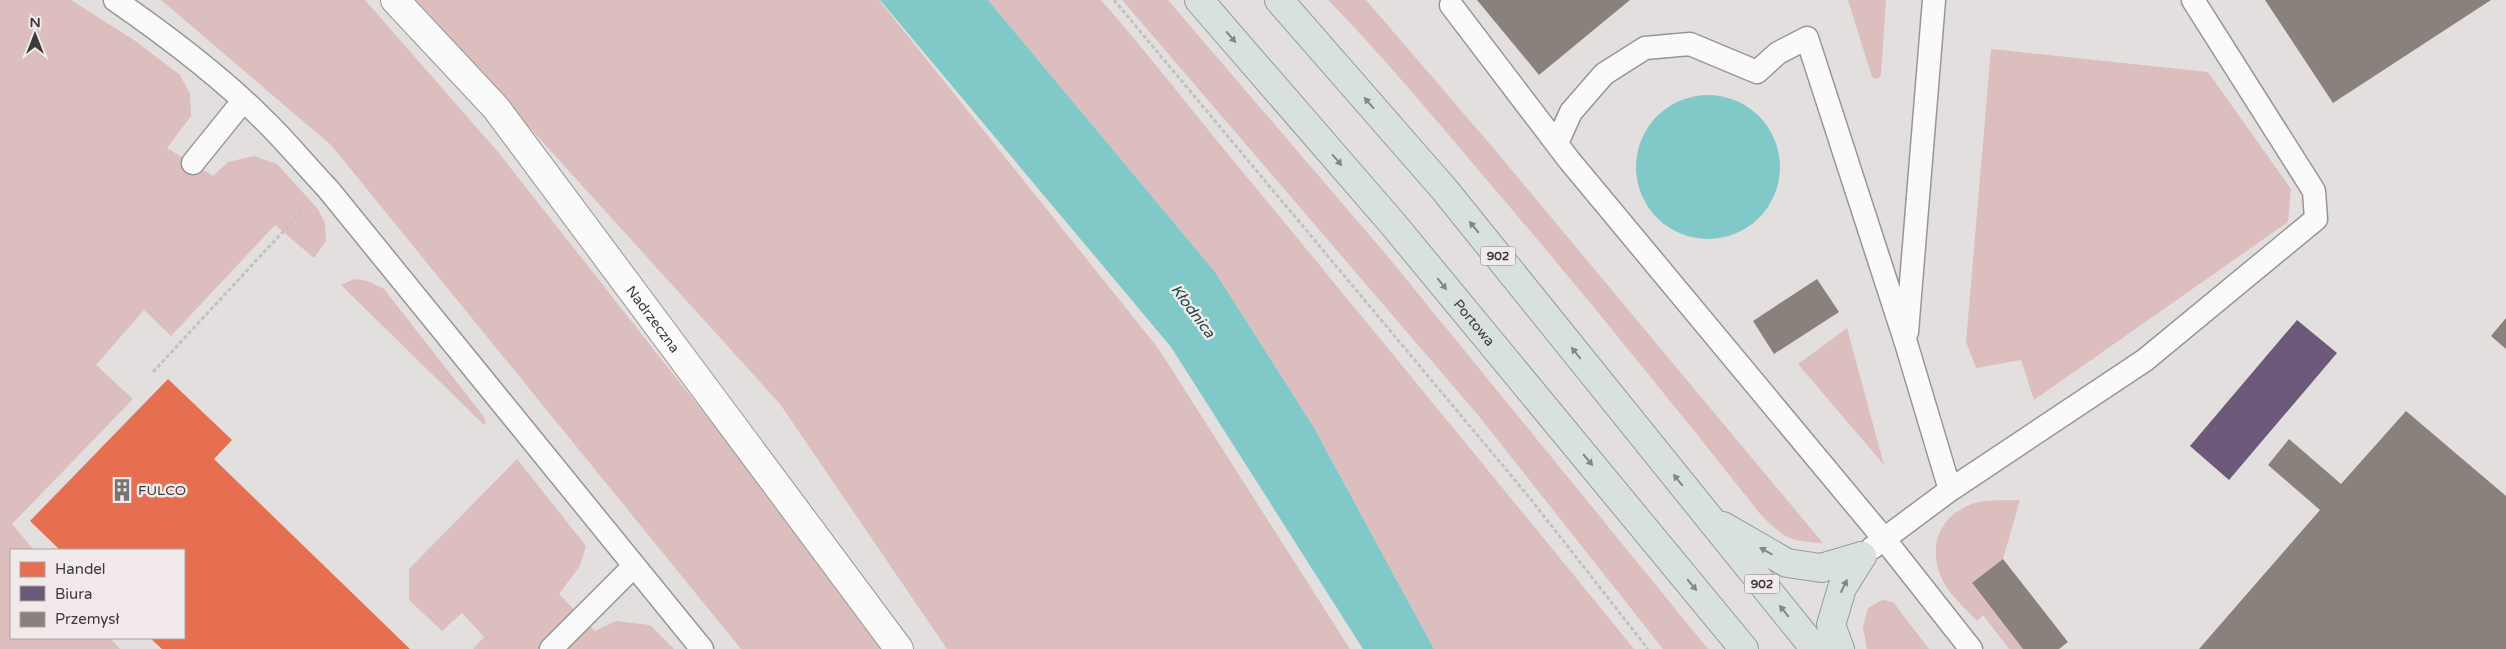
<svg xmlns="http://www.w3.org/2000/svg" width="2506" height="649" viewBox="0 0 2506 649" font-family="'Varela Round',sans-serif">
<rect width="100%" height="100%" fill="#e3dfdf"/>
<!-- green -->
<path fill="#dcbebf" d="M0,0h71l63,40 46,35 10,19 1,22 -24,32 46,28 15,-14 26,-6 23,8 41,45 7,14 1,18 -12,17 -39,-33 -104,111 -27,-26 -48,55 37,34 -121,125 22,26h-23v88h99l10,11h-120z
M161,0h204l133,152 291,369 92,128h-140l-410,-504z
M414,0h465l279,348 192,301h-403l-167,-245z
M988,0h113c50,57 96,117 145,176 130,157 259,315 388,473h-200l-121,-223 -98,-154z
M1122,0h46l221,258 319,391h-45l-185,-234z
M1328,0h38l129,150 328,393c-34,-2 -38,-4 -62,-28 -90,-114 -181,-226 -275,-336 -52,-61 -102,-122 -158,-179z
M1848,0h38l-5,75 -3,4 -6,-2z
M1991,49l217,23 83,117 -3,33 -254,178 -13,-40 -45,8 -10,-26z
M354,279l14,2 16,8 100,128 2,6 -2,2 -143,-140z
M1847,328l37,137 -86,-101z
M517,459l69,87 -6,20 -21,28 36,37 21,-10 34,4 24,24h-201l11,-12 -22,-24 -20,18 -33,-31v-31z
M2020,500l-17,59 -31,25 51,65h-14l-26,-34 -6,6c-11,-12 -25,-24 -33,-38 -16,-30 -9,-62 23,-77 15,-8 36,-5 53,-6z
M1882,600l11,2 36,47h-62l-4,-22 5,-19z"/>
<!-- water -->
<path fill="#81c9c9" d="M880,0h108l227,272 98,154 121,223h-71l-192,-302z
M1636 167a72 72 0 1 1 144 0a72 72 0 1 1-144 0Z"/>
<!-- shops -->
<path fill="#e76f51" d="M168,379l64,61 -18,19 196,190h-248l-12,-11h34v-88h-124l-30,-29z"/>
<!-- offices -->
<path fill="#6d597a" d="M2297,320l40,33 -108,127 -39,-34z"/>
<!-- industry -->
<path fill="#8a817c" d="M1477,0h153l-91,75z
M2265,0h226l-158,103z
M1817,279l22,33 -65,42 -21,-33z
M2506,318v31l-15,-13z
M2406,411l100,85v153h-307l121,-139 -52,-45 21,-26 52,45z
M2003,559l65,83 -9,7h-36l-51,-66z"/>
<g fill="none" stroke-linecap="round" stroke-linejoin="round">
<defs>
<path id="lane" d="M115,0c52,36 103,74 148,119 23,22 43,47 65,70l374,460
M1451,5l118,155 316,380 86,109
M1557,143l14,-31 33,-38 41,-26 45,-4 67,28 21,-19 29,-15 99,305 44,147
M193,163l50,-62
M1907,332l27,-332
M1872,548l78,-58 195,-130 171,-141 -2,-28 -121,-191
M551,649l83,-83"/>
<g id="street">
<path id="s1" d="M395,0l101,108 403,541"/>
</g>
<g id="primary">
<path id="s2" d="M1199,0l194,224 351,425"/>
<path d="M1279,0l165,189 371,460"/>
<path d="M1723,526l64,37 34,5 41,-12"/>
<path d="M1840,649l-9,-24 11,-37 20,-32"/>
</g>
</defs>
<!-- lane casing -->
<use href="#lane" stroke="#999595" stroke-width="25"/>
<!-- street casing -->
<use href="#street" stroke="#999595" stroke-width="30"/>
<!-- primary casing -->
<use href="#primary" stroke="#929d9c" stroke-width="30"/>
<!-- path -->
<path stroke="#c2c1c1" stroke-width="3" stroke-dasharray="4 2.5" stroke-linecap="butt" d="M1114,0l415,497 119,152
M153,372l150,-162"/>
<!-- lane -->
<use href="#lane" stroke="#fbfafa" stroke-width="22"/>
<!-- street -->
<use href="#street" stroke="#fbfafa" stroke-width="28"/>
<!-- primary -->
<use href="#primary" stroke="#d9e0e0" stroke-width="28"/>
</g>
<!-- one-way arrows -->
<defs><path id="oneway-solid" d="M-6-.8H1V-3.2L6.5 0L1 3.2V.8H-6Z" transform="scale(1.25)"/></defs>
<g fill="#848585">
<use href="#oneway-solid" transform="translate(1231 37) rotate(49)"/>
<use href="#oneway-solid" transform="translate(1369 103) rotate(-131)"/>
<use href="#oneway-solid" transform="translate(1337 160) rotate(49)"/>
<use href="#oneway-solid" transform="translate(1474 227) rotate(-129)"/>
<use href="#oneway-solid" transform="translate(1442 284) rotate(51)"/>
<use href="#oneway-solid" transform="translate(1576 353) rotate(-129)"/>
<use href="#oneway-solid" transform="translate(1588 460) rotate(50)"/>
<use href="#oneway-solid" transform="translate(1678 480) rotate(-129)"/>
<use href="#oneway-solid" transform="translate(1766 551) rotate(-150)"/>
<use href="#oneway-solid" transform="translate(1692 585) rotate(50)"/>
<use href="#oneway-solid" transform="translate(1844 586) rotate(-64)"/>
<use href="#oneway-solid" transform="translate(1784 611) rotate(-129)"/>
</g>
<!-- icons -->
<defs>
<symbol id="building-bare" viewBox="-9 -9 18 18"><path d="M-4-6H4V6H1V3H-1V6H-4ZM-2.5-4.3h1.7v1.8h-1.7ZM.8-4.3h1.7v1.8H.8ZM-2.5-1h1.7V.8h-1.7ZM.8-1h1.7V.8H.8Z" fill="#787474" stroke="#f2eaea" stroke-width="2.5" paint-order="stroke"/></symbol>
</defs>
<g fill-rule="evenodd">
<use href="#building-bare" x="106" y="474" width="32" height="32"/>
</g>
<g text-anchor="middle" stroke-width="5" stroke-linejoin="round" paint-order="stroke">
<!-- shield labels -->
<g fill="#f2eaea" stroke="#747070" stroke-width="1">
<rect x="1480.5" y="246.5" width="35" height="19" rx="4"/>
<rect x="1744.5" y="574.5" width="35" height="19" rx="4"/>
</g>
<g font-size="12" font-weight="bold" fill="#3e3b3b">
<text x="1498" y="260">902</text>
<text x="1762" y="588">902</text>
</g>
<!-- street labels -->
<g font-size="14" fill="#3e3b3b" stroke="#f2eaea">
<text dy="5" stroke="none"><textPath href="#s1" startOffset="411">Nadrzeczna</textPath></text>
<text dy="5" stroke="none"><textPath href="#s2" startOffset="424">Portowa</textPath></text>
</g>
<!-- poi labels -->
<g font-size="14" fill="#3e3b3b" stroke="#f2eaea" text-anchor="start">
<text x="138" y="495">FULCO</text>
</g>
<!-- water labels -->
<g font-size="15" font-style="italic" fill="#184847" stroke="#f2eaea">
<text transform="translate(1193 311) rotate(53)" y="5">Kłodnica</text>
</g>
</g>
<!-- legend -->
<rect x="10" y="549" width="175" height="90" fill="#f2eaea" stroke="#aaa4a4"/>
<rect x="20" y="562" width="25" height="15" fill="#e76f51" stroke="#aaa4a4"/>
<text x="55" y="574" font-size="15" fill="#3e3b3b">Handel</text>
<rect x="20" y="586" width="25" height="15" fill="#6d597a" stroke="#aaa4a4"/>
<text x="55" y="599" font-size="15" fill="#3e3b3b">Biura</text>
<rect x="20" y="612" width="25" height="15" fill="#8a817c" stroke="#aaa4a4"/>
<text x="55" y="624" font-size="15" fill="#3e3b3b">Przemysł</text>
<!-- north arrow -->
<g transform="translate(35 35)" stroke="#f2eaea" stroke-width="4" paint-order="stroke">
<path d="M0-4L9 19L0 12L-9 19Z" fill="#3e3b3b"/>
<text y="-8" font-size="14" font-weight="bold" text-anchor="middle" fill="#3e3b3b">N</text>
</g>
</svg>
